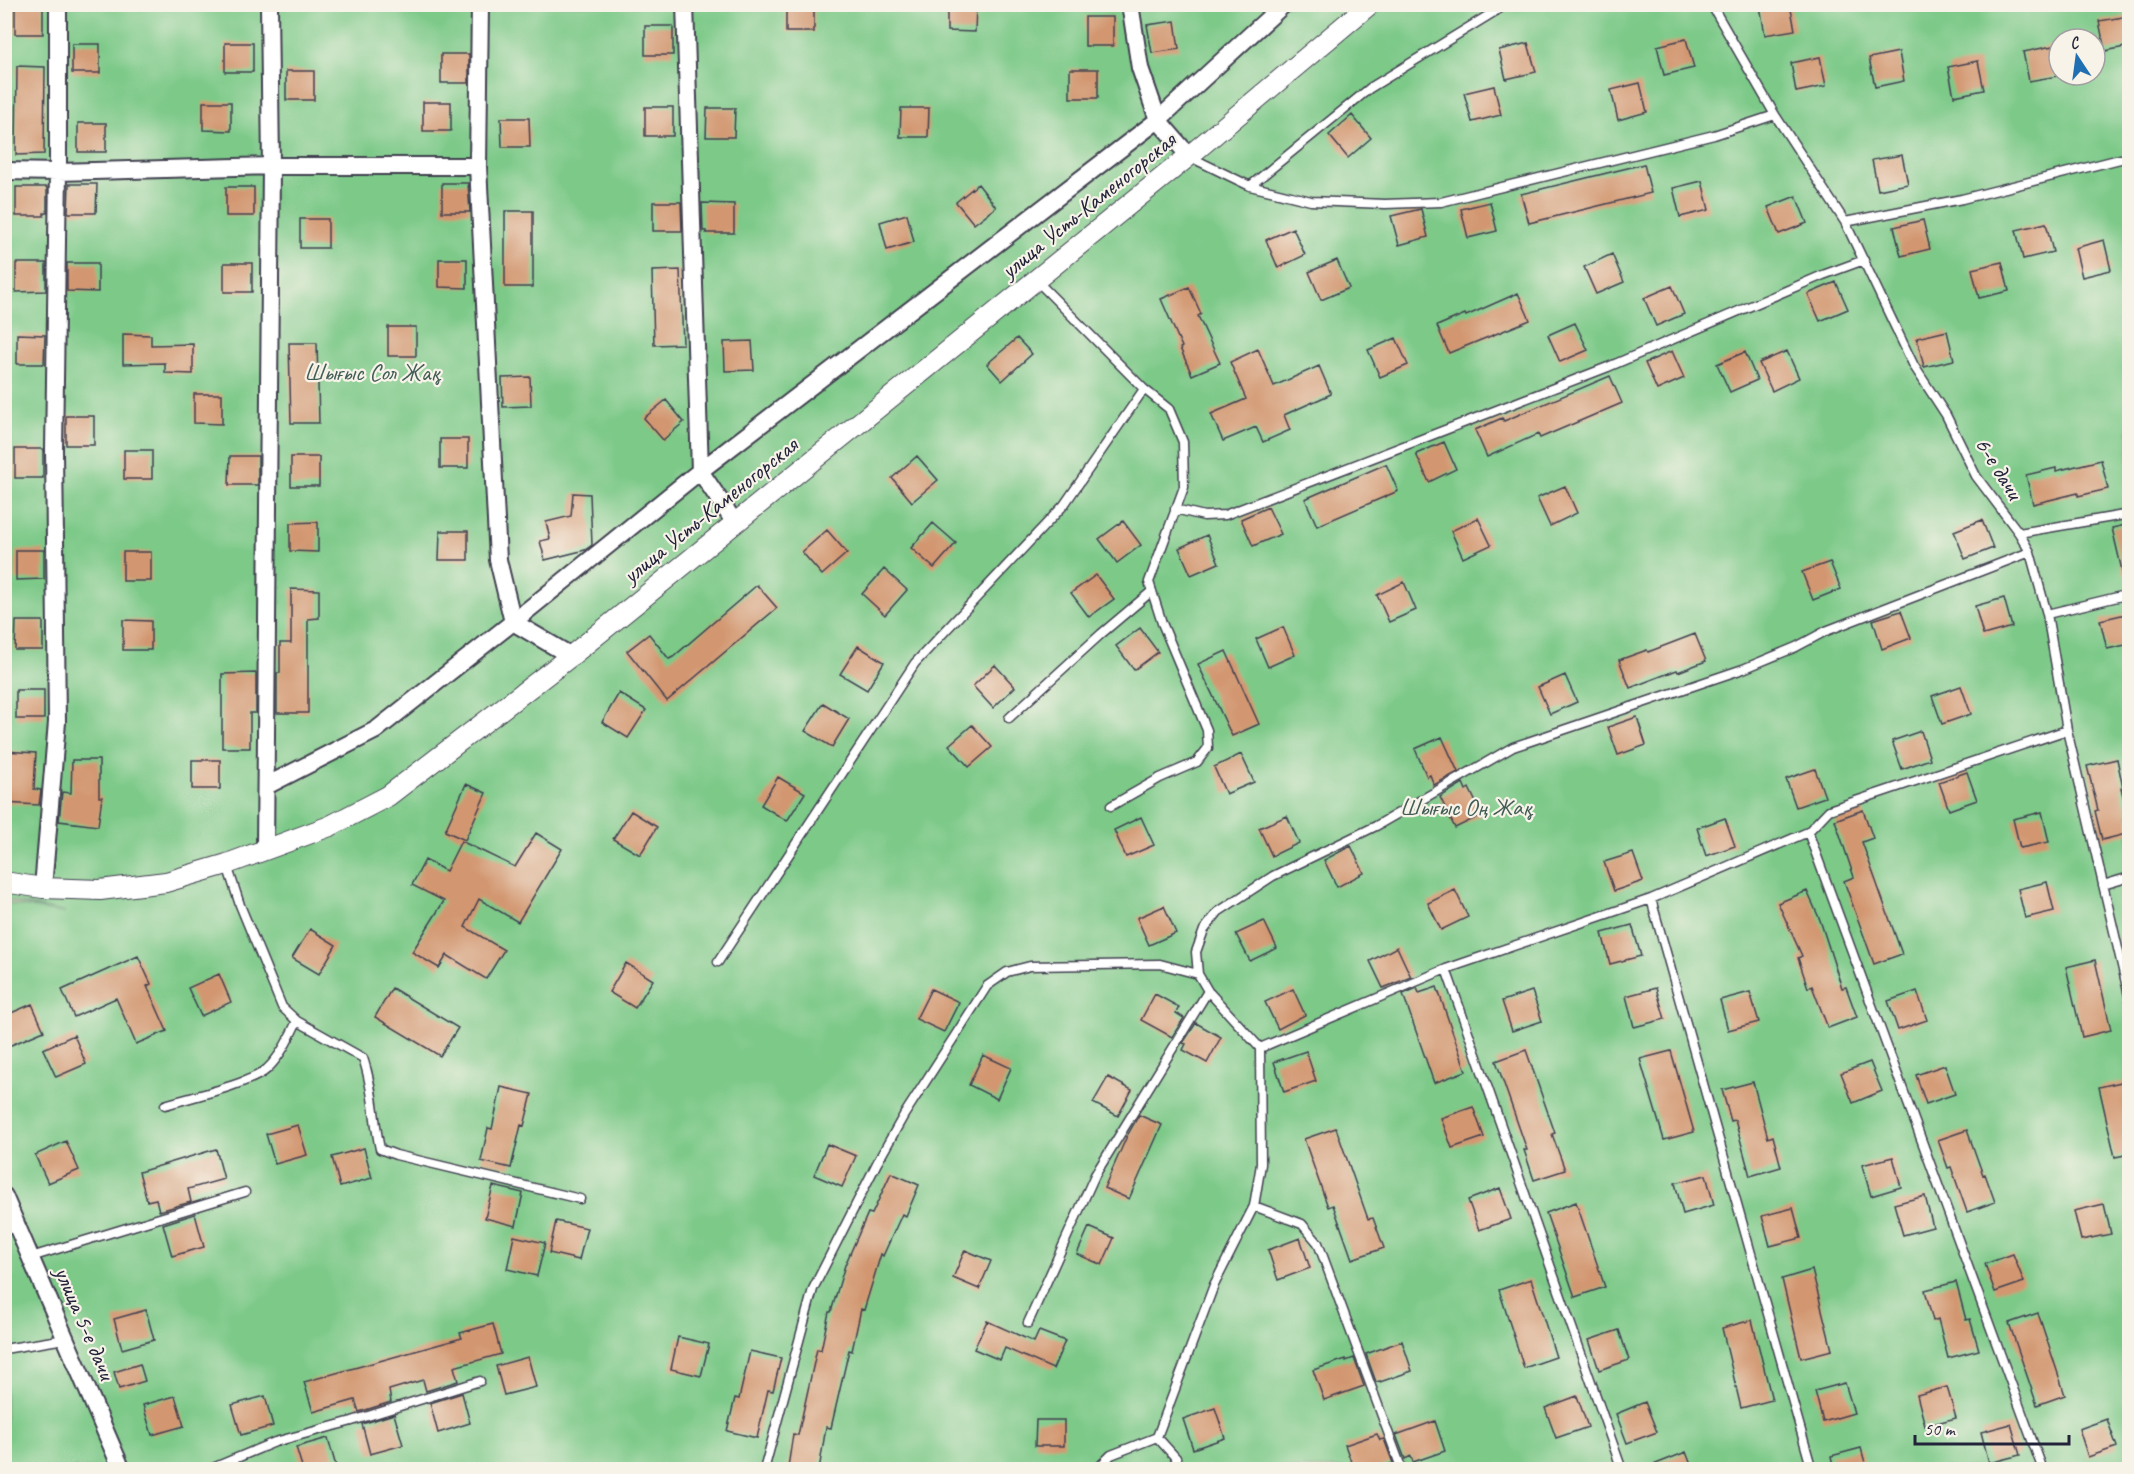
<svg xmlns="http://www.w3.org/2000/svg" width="2134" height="1474" viewBox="0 0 2134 1474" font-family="Caveat,sans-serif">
<rect width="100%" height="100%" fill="#f7f3e8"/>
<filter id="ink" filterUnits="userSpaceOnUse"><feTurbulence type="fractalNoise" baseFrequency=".0167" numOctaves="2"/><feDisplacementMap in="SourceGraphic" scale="12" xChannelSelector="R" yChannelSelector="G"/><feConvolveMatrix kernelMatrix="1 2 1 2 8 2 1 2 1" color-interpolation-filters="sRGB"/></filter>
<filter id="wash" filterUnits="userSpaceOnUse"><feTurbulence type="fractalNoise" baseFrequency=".008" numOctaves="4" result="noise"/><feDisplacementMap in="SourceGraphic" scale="24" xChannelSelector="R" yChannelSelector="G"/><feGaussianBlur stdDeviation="1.35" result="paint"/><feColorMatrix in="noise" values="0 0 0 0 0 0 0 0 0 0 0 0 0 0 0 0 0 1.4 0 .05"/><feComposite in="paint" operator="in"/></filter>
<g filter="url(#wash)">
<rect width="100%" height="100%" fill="#eae3c3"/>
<!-- green -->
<path fill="#7bc988" stroke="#4e7662" stroke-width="1.5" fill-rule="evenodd" d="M5,5h2124v1464h-2124l-1,-566 61,10 -60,-13zM2059,39h36v36h-36z"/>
<g id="blocks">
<!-- building -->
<path fill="#d29771" d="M786,4h28v28h-28z
M947,4h29l-1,28 -28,-1z
M1768,4h22l5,26 -30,5 -5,-29z
M15,5h28v29h-28z
M2130,16v30l-25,5 -6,-30z
M1085,17h28v29h-28z
M1175,21l4,28 -27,4 -5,-28z
M645,26h28v29h-28z
M1686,39l8,29 -30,7 -7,-29z
M225,43h28v29h-28z
M1528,43l8,29 -30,7 -7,-29z
M72,44h28v29h-28z
M2053,46l5,30 -29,5 -6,-29z
M1899,52l5,29 -29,6 -6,-29z
M441,54h28v29h-28z
M1820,57l6,29 -30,6 -5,-29z
M1978,61l6,29 -30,6 -6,-29z
M17,66l28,1 -1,87 -28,1z
M1070,69h28v29h-28z
M286,71h28v29h-28z
M1640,83l7,29 -29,8 -7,-30z
M1494,86l7,29 -29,7 -8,-29z
M203,102h28v29l-28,-1z
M423,102h28v29h-28z
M645,107h28v29h-28z
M707,108h28l-1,29h-28z
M901,108h28l-1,29h-28z
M1352,115l19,23 -23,20 -19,-23z
M501,118h28l1,29h-28z
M78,123h28v29h-28z
M1902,155l6,29 -30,6 -6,-30z
M1644,164l7,29 -122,30 -8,-29z
M1702,181l7,29 -29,7 -7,-29z
M442,183h26l2,29h-28z
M69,184h28l-1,29h-28z
M978,184l18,23 -22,17 -18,-22z
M16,187h31v26h-3v3h-28z
M226,187h28v29h-28z
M1796,196l11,27 -28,11 -11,-27z
M653,202h28l1,29h-29z
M1490,202l7,29 -29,7 -7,-29z
M702,203l32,1v29h-28v-2h-3z
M1421,209l7,28 -29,8 -8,-29z
M505,211h28v76h-28z
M907,214l7,28 -27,8 -7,-28z
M300,219h28v29h-28z
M1923,220l7,29 -29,7 -7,-29z
M2046,223l7,29 -30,7 -7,-29z
M1293,228l12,27 -27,13 -12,-28z
M2104,240l7,30 -29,7 -7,-29z
M1612,254l12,28 -28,12 -12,-27z
M439,259h28v29l-28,-1z
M1337,260l12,28 -28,12 -12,-28z
M2002,262l7,29 -30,7 -7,-29z
M16,263h30v28l-30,1z
M67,263h31v29l-31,-1z
M224,263h28v29h-28z
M680,270l3,74 -29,1 -2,-74z
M1836,282l12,27 -28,12 -12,-27z
M1672,286l12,28 -28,12 -12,-28z
M1189,287l12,27 -3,2 22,47 -28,12 -12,-27 2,-1 -21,-48z
M1518,293l12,27 -81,33 -12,-27 28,-12 1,2z
M1575,323l13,27 -28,12 -12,-27z
M388,327h28v29h-28z
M1947,331l7,29 -30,7 -7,-29z
M17,334l28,1 -1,29h-27z
M123,334l28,1v10l42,-1v30l-28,-1v-10l-42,1z
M1017,338l15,16 -30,27 -15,-17z
M1396,338l12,27 -28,12 -12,-27z
M752,341l2,29 -29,1 -1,-29z
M289,343h28l2,80h-28z
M1258,349l16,37 45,-20 12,28 -47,21 6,15 -27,12 -7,-15 -33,14 -12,-27 35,-15 -16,-37z
M1672,351l12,27 -27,12 -12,-27z
M1787,351l12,27 -27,13 -13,-28z
M1745,352l12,28 -27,12 -13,-28z
M1610,376l12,27 -82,35 -2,-4 -51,23 -12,-27 27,-12 2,3z
M530,377l1,29 -28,1 -1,-29z
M194,394h28v30l-28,-1z
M666,400l18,22 -21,18 -19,-22z
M66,416h28v29h-28z
M440,439h28v29h-28z
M1444,442l12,27 -27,13 -13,-28z
M15,449h28v29h-28z
M124,450h28v29h-28z
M230,456h28v29h-29z
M917,456l21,24 -26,22 -20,-24z
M291,457h28v29h-28z
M2101,460l7,29 -30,7v-3l-45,11 -7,-29 30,-7v3z
M1386,464l12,27 -81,35 -12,-27z
M1565,486l12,27 -27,13 -13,-28z
M573,493l17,1 2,51 -7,5 -40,10 -5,-19 10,-2 -4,-17 25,-6z
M1268,507l13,27 -28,12 -12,-27z
M1478,518l13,27 -28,13 -12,-27z
M1982,520l11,28 -28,11 -11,-28z
M1123,521l18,24 -24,18 -18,-24z
M318,522v30l-28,-1v-28z
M933,523l23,20 -22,25 -23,-20z
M2130,524v50l-7,1 -11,-47z
M827,530l20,23 -25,22 -20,-23z
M440,531h28v29h-29z
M1207,535l12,28 -28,12 -12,-27z
M16,550h28v29l-28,1z
M123,552h28v29h-28z
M1830,562l11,27 -28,11 -11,-28z
M884,569l23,21 -22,25 -23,-21z
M1096,575l18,24 -25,18 -18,-24z
M1404,582l12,28 -27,12 -12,-27z
M757,585l20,23 -110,93 -40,-50 22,-17 20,25 4,-2z
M291,589l28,1v28l-11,1v94h-31v-40h3v-30h11z
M2004,598l8,29 -29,8 -8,-29z
M1901,611l10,27 -29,11 -9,-29z
M2130,613v31l-23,5 -7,-29z
M123,620l28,1v29h-28z
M16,621h27v29h-28z
M1283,627l12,28 -27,12 -12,-28z
M1140,628l18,24 -24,18 -18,-24z
M1695,634l11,27 -28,11 -1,-2 -47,18 -11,-28 28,-10 1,2z
M858,646l26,16 -17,28 -27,-16z
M1226,651l33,73 -27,12 -34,-72z
M995,665l20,22 -22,21 -20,-22z
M256,673v40h-6v35h-28v-74z
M1565,675l12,27 -27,12 -12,-27z
M1961,686l10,28 -29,10 -10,-28z
M16,690h28v29h-28z
M619,693l27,17 -18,28 -26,-16z
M823,703l26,16 -17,28 -27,-16z
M1637,717l9,28 -28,10 -10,-28z
M972,725l20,22 -23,20 -20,-22z
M1921,731l9,28 -28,10 -10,-28z
M1442,737l16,35 -24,13 -4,-10 -3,2 -12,-28z
M4,751l32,2 -2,36 7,1 -2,15 -35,-2z
M1241,754l13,28 -28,12 -12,-27z
M2117,759l6,29h-2l9,36v9l-28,7 -7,-29 3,-1 -11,-44z
M72,760h27v37h3l-4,29 -39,-5 3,-29 9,1z
M192,760h28v29h-28z
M1815,769l10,28 -29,10 -10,-28z
M1967,772l10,28 -28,10 -10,-28z
M778,777l27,16 -18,28 -26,-16z
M1463,783l3,7 3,-2 13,27 -27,13 -15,-31z
M466,784l20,9 -21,47 -20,-9z
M1863,810l10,28 -11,4 40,112 -28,10 -30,-83 10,-4 -19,-57z
M631,811l26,16 -17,28 -27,-16z
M2042,812l7,30 -29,6 -7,-29z
M1287,816l12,27 -27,13 -13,-28z
M1141,817l13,28 -28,12 -12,-27z
M1725,818l10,28 -29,10 -9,-28z
M536,833l26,16 -44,73 -39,-23 -14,28 39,23 -18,29 -39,-24 -8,13 -27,-16 32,-51 -32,-16 13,-25 21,11 15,-30 54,26z
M1351,846l13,27 -27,14 -13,-27z
M1633,853l10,28 -29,10 -10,-29z
M2047,882l7,29 -29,7 -7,-29z
M1455,890l13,27 -27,13 -13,-27z
M1807,891l13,29 22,68 4,-1 11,30 -29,11 -16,-42 -4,2 -10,-30 4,-2 -24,-53z
M1164,906l12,27 -27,12 -12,-27z
M1264,921l13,27 -27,13 -14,-27z
M1632,925l9,31 -31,8 -8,-31z
M310,929l26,16 -17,29 -27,-16z
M1397,947l14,30 -28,11 -13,-27z
M138,956l13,28 -4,2 20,45 -31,13 -20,-46 -42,19 -12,-27z
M2095,960l16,70 -29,7 -16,-70z
M626,963l27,17 -18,28 -26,-16z
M219,974l12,28 -30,14 -13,-28z
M1437,987l29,84 -32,12 -31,-89 14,-6 2,5z
M392,988l66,40 -18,28 -65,-39z
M1656,988l9,31 -31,8 -8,-31z
M931,989l28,13 -15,30 -28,-13z
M1293,989l12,26 -27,14 -13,-27z
M1532,991l10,30 -30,10 -10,-30z
M1917,991l10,29 -29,10 -10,-29z
M1750,992l9,30 -31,8 -8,-30z
M1155,994l24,13 -3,6 8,5 -12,19 -31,-17z
M32,1004l12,27 -40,17v-32z
M1196,1023l25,14 -14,26 -24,-13 3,-6 -3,-1z
M74,1035l12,29 -30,13 -13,-28z
M1526,1050l29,83 -3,1 13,36 -31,10 -10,-30h3l-31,-89z
M1306,1051l10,30 -32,11 -10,-30z
M1671,1051l23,81 -30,8 -24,-81z
M983,1055l28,13 -14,31 -28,-14z
M1870,1062l12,29 -29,12 -12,-30z
M1945,1065l10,29 -29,10 -10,-29z
M1108,1077l24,13 -14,26 -25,-13z
M2130,1080v74l-15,3 -16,-70z
M1753,1082l15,56 5,-2 8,31 -31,9 -15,-56 -4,1 -9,-31z
M501,1087l31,7 -8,32 -3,-1 -10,43 -30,-7 7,-33 4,1z
M1473,1107l11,30 -32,11 -11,-30z
M1139,1115l23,10 -33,74 -25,-11 23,-52z
M298,1125l9,30 -32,9 -9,-30z
M1336,1128l32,91 5,-1 11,30 -32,11 -19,-54 -5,2 -24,-68z
M1967,1130l16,45 2,-1 10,28 -28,10 -16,-45 -3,1 -10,-28z
M66,1141l13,29 -31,13 -13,-28z
M827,1144l29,12 -14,31 -28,-12z
M364,1148l8,30 -32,9 -8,-30z
M216,1149l8,30 -36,10 3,13 -32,9 -3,-12 -9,2 -8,-29z
M1893,1157l8,30 -30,9 -9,-31z
M891,1173l28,12 -13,31 -4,-2 -19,42 -2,-2 -17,56 -3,-1 -9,42 -3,-1 -18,78 -5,-1 -7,43 -31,-3 5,-33 5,1 19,-86 4,1 8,-38h2l14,-47 23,-52 4,1z
M1706,1175l8,30 -31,9 -8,-31z
M493,1186l30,7 -7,33 -31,-8z
M1500,1188l11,31 -32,11 -11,-30z
M1925,1196l8,31 -30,8 -9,-31z
M1576,1202l29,85 -30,10 -29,-84z
M2104,1204l7,30 -30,6 -7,-29z
M1793,1208l8,30 -31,8 -8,-30z
M195,1214l9,33 -32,9 -9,-32z
M556,1221l31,7 -8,32 -30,-7z
M1089,1227l25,11 -12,27 -25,-11z
M514,1236l31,7 -8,33 -30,-7z
M1300,1238l10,30 -32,12 -10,-30z
M965,1250l26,11 -12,28 -26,-11z
M2013,1254l11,28 -29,10 -10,-28z
M1812,1270l20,80 -31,8 -19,-79z
M1531,1279l25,78 -32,11 -25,-78z
M1956,1282l10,38 4,-1 9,31 -31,8 -10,-39 -5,2 -8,-31z
M146,1310l8,30 -32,9 -8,-30z
M2038,1313l27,82 -28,10 -28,-82z
M1752,1320l20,80 -31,8 -19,-80z
M987,1321l47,21 5,-11 26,10 -12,28 -48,-21 -5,12 -26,-11z
M493,1324l8,30 -47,13 4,14 -32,10 -3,-11 -34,10 2,12 -32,10 -4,-12 -42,12 -9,-30 158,-44 -2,-5z
M1619,1330l10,30 -30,10 -10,-30z
M678,1337l31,7 -8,32 -30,-7z
M1402,1341l10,30 -32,11v-1l-4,1 -10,-28z
M750,1351l31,7 -8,33 -5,-1 -11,48 -30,-7 8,-33 4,1z
M528,1357l8,30 -32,8 -8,-29z
M1354,1358l10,28 -40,14 -11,-30 33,-11v2z
M140,1364l5,17 -26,8 -5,-17z
M1845,1383l9,30 -31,9 -8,-31z
M1947,1387l9,31 -31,8 -8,-31z
M462,1393l8,30 -32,10 -8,-30z
M175,1396l9,30 -32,9 -9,-30z
M265,1396l8,30 -32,9 -9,-30z
M1577,1396l11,31 -32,11 -11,-30z
M1645,1402l12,30 -30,11 -11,-29z
M1215,1408l10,30 -32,11 -10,-30z
M394,1414l9,31 -33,9 -8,-30z
M2107,1419l10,28 -29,10 -9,-28z
M1036,1420h28v26h-29z
M1435,1421l10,30 -32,11 -2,-6 -6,3 -9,-24z
M2011,1424l9,31 -31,8 -8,-31z
M1377,1434l3,6 4,-1 9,24 -20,7h-19l-9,-25z
M328,1438l9,32h-34l-7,-23z
M1861,1448l6,22h-33l-3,-14z
M1686,1452l7,18h-50v-1z"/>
</g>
</g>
<g filter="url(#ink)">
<use href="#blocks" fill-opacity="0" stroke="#403f4f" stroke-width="1.5"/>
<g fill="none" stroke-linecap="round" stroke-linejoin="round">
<defs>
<path id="service" d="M1711,4l64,111 70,107 69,144 32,49 30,61 43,57 11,19 17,62 20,116 63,270
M1190,157l60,29 61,15 74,3 56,-2 273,-67 61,-20
M1250,186l120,-98 137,-84
M1845,222l117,-23 158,-40h10
M1175,509l29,7 21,-1 383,-148 215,-92 41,-15
M2019,533l111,-19
M2047,614l83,-20
M1009,718l92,-84 51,-43
M1111,806l49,-28 37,-16 11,-14 -1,-18 -45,-107 -13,-41 35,-95 -1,-45 -14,-33 -25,-20
M1808,832l235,638
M227,865l13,40 42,102 15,14 66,37c11,32 10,59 17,91l16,6 184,44
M2103,885l27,-8
M1651,899l161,571
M718,962l197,-299 149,-158 80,-116 -108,-109
M1260,1048l186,-79
M165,1105c23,-7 88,-22 102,-36 14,-13 22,-31 30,-48
M1254,1206l48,18 16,19 84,227
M31,1257l214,-65
M1028,1323l67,-148 113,-184
M4,1349l61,-10
M1157,1437l19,21 5,12
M208,1470l67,-28 77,-21 128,-40
M764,1470l49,-181 64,-126 27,-48 83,-129 20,-14 23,-6 130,-2 38,10
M1096,1470l15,-15 46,-18 57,-152 40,-79 7,-42 -1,-116 -52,-57 -10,-17 -2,-22 8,-22 14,-18 55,-36 103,-50 137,-79 230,-78 53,-22 30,-16 204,-79
M1622,1470l-176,-501 205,-70 157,-67 21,-22 238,-80"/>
<path id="minor" d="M480,4l-2,162 20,394 15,62 58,34
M685,4l15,467 35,52
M1130,4l10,64 18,52 31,36
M4,171l54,1 213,-6h207
M266,786l110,-56 137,-108 187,-151 458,-351 126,-116
M265,850l6,-684 -2,-162
M43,888l14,-166 -3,-272 4,-278v-168
M4,1196l118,274"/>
<path id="tertiary" d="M4,882l39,6 57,2 66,-8 61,-18 103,-38 58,-30 183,-140 618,-500 181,-152"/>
</defs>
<!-- service casing -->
<use href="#service" stroke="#403f4f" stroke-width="11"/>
<!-- minor casing -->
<use href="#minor" stroke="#403f4f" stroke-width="20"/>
<!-- tertiary casing -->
<use href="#tertiary" stroke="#403f4f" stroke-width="22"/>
<!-- service -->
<use href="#service" stroke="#fff" stroke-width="8"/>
<!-- minor -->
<use href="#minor" stroke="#fff" stroke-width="16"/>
<!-- tertiary -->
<use href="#tertiary" stroke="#fff" stroke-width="20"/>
</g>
</g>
<g text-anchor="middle" stroke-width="4.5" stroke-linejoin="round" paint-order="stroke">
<!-- street labels -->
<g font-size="24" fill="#22223b" stroke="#f7f3e8">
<text transform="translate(1088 205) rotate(-39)" y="8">улица Усть-Каменогорская</text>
<text transform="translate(1999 468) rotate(58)" y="8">6-е дачи</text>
<text transform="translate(710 510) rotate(-39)" y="8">улица Усть-Каменогорская</text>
<text transform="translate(85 1323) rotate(67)" y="8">улица 5-е дачи</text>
</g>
<!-- park labels -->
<g font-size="24" fill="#415c56" stroke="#f7f3e8">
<text x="372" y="380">Шығыс Сол Жақ</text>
<text x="1466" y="815">Шығыс Оң Жақ</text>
</g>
</g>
<!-- margin -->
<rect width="2134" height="1474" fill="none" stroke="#f7f3e8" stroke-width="24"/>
<!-- north arrow -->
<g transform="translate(2077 57) rotate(347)"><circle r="28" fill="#f7f3e8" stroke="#a29fa3" stroke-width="1.5"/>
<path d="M0-4.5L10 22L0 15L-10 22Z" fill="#1f6fb2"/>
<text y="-9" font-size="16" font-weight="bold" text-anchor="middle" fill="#22223b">С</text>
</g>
<!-- scale -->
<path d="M1915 1435v9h154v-9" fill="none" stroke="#22223b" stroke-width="3"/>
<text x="1924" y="1435" font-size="18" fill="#22223b" stroke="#f7f3e8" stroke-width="4.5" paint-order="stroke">50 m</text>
</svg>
